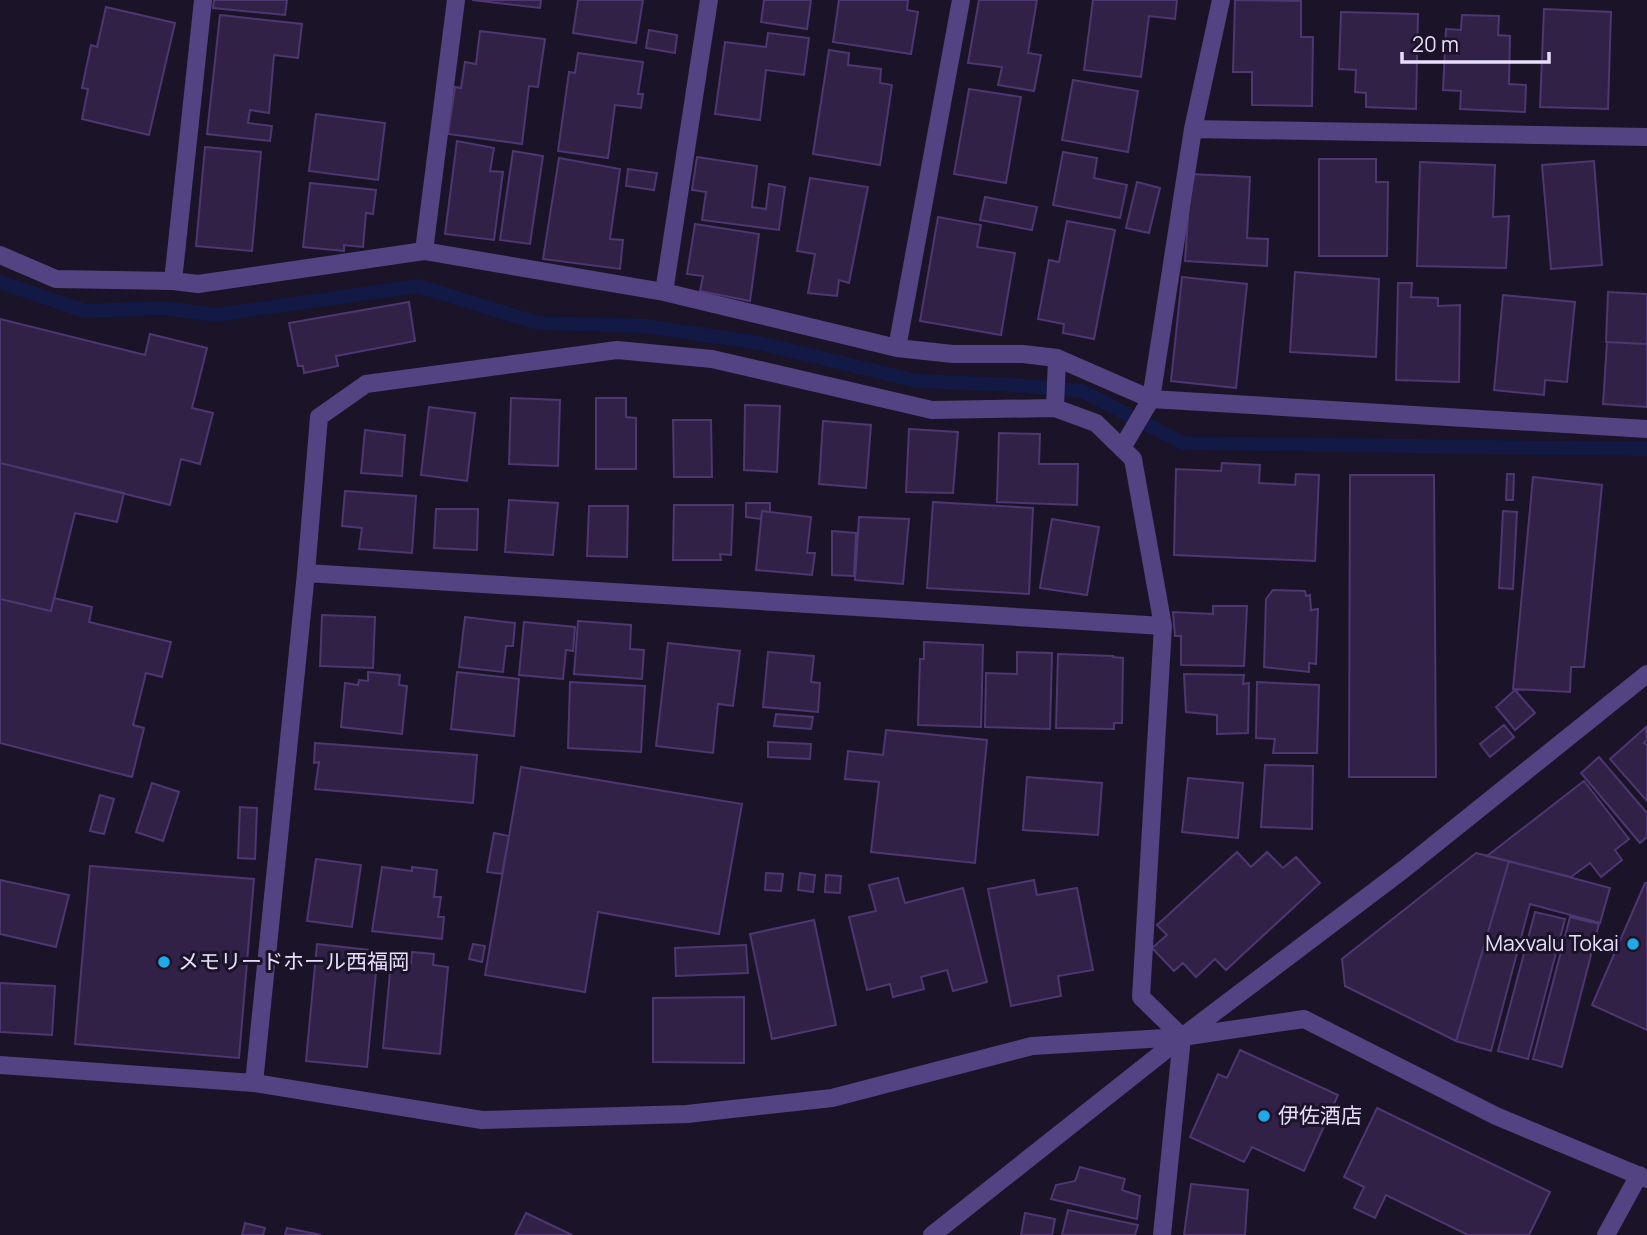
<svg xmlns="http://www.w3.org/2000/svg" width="1647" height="1235" viewBox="0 0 1647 1235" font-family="Manrope,'Noto Sans JP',sans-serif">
<rect width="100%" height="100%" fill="#1b1328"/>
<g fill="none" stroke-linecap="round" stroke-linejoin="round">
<!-- stream -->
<path stroke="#111944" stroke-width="14" d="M0,282l85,29 79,-3 52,7 202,-29 120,37 107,3 114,17 158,38 96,4 69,6 101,52 464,6"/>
</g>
<!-- building -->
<path fill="#312147" stroke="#4e3671" stroke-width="2" d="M214,0h73l-2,15 -72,-7z
M472,0h69l-1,8z
M578,0h65l-7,43 -63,-10z
M764,0h47l-4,29 -46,-7z
M839,0h69l-1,10 11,2 -7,42 -78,-12z
M979,0h58l-9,53 13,2 -7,36 -36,-6 4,-18 -34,-4z
M1093,0h84l-2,19 -26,-3 -8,61 -57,-7z
M1235,0l66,1v36h12l-1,69 -60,-1v-33h-19z
M106,7l69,16 -26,112 -67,-16 6,-30 -6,-1 9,-43 6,2z
M1544,9l67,3 -3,97 -68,-2z
M1341,12l77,2 -2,95 -50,-2v-14l-11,-1 1,-22 -17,-1z
M220,15l82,9 -4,34 -24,-3 -5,58 -19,-3 -2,13 24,3 -2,15 -63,-7z
M1462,15l37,1 -1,19 12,1 -1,48 17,1 -1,27 -65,-3 1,-18 -18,-1 3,-61 15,1z
M649,30l28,5 -2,18 -29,-5z
M480,31l65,8 -7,48 -9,-1 -7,58 -74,-10 7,-47 6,1 4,-26 11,2z
M768,33l41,5 -5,37 -38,-5 -6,50 -45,-6 10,-72 41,5z
M829,50l20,3 -1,12 33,4 -1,14 12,2 -12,80 -67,-11z
M578,53l65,9 -5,32h5l-2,14 -26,-3 -7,53 -50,-7 11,-79 6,1z
M1073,80l65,11 -10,61 -66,-12z
M969,89l52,8 -15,86 -52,-9z
M316,114l69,9 -7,57 -69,-9z
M457,141l37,7 -4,23 13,1 -9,68 -49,-6z
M205,147l56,5 -9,99 -56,-5z
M513,151l30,5 -13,88 -30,-4z
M1063,152l34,6 -3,20 33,7 -7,33 -67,-13z
M697,157l60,9 -5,41 14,2 3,-25 16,3 -6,43 -77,-10 4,-28 -14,-2z
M559,158l61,11 -10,70 13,1 -3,29 -77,-10z
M1319,159h57v23h12l-1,74h-68z
M1594,161l8,104 -51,4 -9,-104z
M1420,162l75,3 -2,52 16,-1 -3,52 -89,-2z
M628,169l29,4 -3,17 -28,-4z
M1191,174l59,3 -3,61 21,1 -1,27 -82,-5z
M810,178l58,9 -19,96 -10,-3 -2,16 -29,-3 7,-39 -18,-3z
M1137,182l23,6 -11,45 -23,-5z
M310,183l66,7 -3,24 -7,-1 -3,34 -19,-2v6l-41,-4z
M985,197l52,10 -5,23 -52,-10z
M938,217l43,8 -4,22 38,6 -14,82 -81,-14z
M1067,221l48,9 -21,109 -31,-6 1,-9 -26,-5 11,-59 10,2z
M695,224l64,10 -9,67 -50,-10 3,-15 -16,-2z
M1295,272l84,7 -3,78 -86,-5z
M1182,277l65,7 -11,104 -65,-7z
M1398,283h14l-1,14 27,1v8l22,-1 -1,77 -63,-2z
M1608,292l39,2v50l-41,-2z
M1503,295l72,7 -8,80 -22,-2 -1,15 -50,-5z
M409,302l6,39 -79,15 2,10 -34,7 -1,-7h-5l-9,-43z
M0,319l145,36 5,-21 57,14 -15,60 21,5 -13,51 -19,-5 -11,46 -170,-42z
M1607,342l40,2v63l-44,-3z
M511,398l49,2 -2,66 -49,-2z
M596,398h30v19l10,1v51h-40z
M745,405l35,1 -3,66 -33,-2z
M429,407l46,6 -8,68 -46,-6z
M673,420h38l1,57h-38z
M823,421l48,4 -5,63 -47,-4z
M909,429l49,3 -5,61 -47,-1z
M365,430l40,5 -3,41 -41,-3z
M999,433l41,1 -1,30h39l-1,41 -80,-3z
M0,463l124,30 -7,29 -42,-9 -24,98 -51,-12z
M1222,463l38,2 -1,18 36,2 1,-11 23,1 -4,86 -141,-6 2,-86 45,2z
M1507,474h7l-1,26h-7z
M1350,475h84l2,302h-87z
M1533,477l69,8 -18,182h-13l-1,25 -57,-3z
M345,491l71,5 -4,57 -53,-4 3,-21 -20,-2z
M509,500l49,3 -5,52 -48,-3z
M933,502l100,6 -4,86 -102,-6z
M746,503h24v9l-8,-1 -1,8 -15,-2z
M674,505h59l-2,50 -11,-1 1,6h-48z
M589,506h39l-1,51 -40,-1z
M436,509h42l-1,41 -43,-2z
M762,511l49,6 -4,36h8l-3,22 -56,-5z
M1503,511l14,1 -4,77 -14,-1z
M859,517l50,2 -6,65 -48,-4z
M1052,519l47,8 -12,68 -47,-7z
M832,531l24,2 -2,43 -22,-1z
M1273,590l32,1 1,5 4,-1 1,15 7,-1 -2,55 -7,-1v9l-45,-5 2,-68z
M54,598l38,9 -3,15 82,20 -9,35 -16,-4 -13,52 11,3 -12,49 -132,-34v-144l51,12z
M1213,606h34l-3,60 -63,-1v-29h-6l-2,-24 40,2z
M322,615l53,2 -2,51 -53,-2z
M465,617l50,6 -2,23h-7l-3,26 -44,-5z
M578,621l53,4 -1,24 14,1 -2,29 -68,-5z
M524,622l51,5 -2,24 -7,-1 -3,29 -44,-4z
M924,642l59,3 -2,82 -63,-2 2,-66h4z
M668,643l72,8 -7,55 -15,-2 -5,49 -57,-7z
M768,652l46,4 -3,26 9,1 -2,29 -55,-5z
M1017,652l35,1 -2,76 -65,-2 1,-54 31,1z
M1058,654l55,2v1l10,1 -1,65h-8v6l-58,-1z
M368,672l32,3 -1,10 8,1 -5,48 -61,-7 4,-44 13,2 1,-5 9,1z
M457,672l62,7 -5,57 -63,-7z
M1184,674l60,1 -1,9 6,-1 -1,50 -31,1v-19l-31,-3z
M570,682l75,4 -4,66 -73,-4z
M1257,682l62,3 -2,68h-44l2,-14 -19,-1z
M1515,690l20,23 -20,17 -19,-23z
M776,714l37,3 -2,12 -37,-3z
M1504,725l10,12 -24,20 -10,-13z
M1646,727l1,13 -3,3 3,2v56l-37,-42z
M886,730l101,10 -12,123 -104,-11 8,-70 -34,-3 3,-28 35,4z
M768,742l43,2 -1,15 -42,-2z
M315,743l162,12 -4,48 -158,-14 4,-27 -5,1z
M1599,757l48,56v24l-7,6 -59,-70z
M1265,765l48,1 -1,63 -51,-2z
M521,767l221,37 -23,130 -121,-22 -13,80 -100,-17z
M1027,777l75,6 -4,52 -75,-5z
M1188,778l55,5 -5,55 -56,-6z
M1584,781l45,58 -14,11 7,10 -21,17 -11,-14 -19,14 -84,-21z
M152,783l27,9 -16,49 -27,-9z
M100,795l14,4 -10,35 -14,-3z
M240,807l17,1 -2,51 -17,-1z
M494,833l15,3 -7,38 -15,-2z
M1237,852l14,15 16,-15 16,16 13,-11 24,26 -94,87 -11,-11 -19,18 -13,-14 -9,8 -22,-23 15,-13 -10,-10z
M1476,853l33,8 -53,180 -111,-55 -3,-27z
M316,859l45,6 -9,62 -45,-6z
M1509,861l101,27 -10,35 -70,-19 -39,147 -35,-10z
M90,866l164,13 -15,179 -164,-14z
M382,867l30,4v-4l25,3 -3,27h7l-3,20h6l-2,22 -70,-8z
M766,873l17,1 -2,17 -16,-1z
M800,873l15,2 -2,17 -15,-2z
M826,875l15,1 -1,17 -15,-1z
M898,878l7,25 58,-15 24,94 -34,9 -6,-21 -26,7 3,12 -31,8 -3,-13 -23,6 -18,-73 27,-6 -7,-26z
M0,880l69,15 -13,52 -56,-13z
M1034,880l3,15 40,-7 16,82 -35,6 3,20 -50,10 -23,-117z
M1645,883h2v147l-55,-25z
M1535,912l30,7 -37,140 -30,-8z
M1570,917l29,7 -37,143 -29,-8z
M814,920l22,105 -64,14 -22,-105z
M317,944l61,7 -11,116 -61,-6z
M473,944l12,2 -3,16 -13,-3z
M746,945l2,28 -72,3 -1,-28z
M412,952l22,2 -1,11 15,2 -8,87 -57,-6 8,-86 20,1z
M0,983l55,3 -3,49 -52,-3z
M744,997v66l-91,-1v-64z
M1240,1050l98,45 -34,76 -52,-24 -8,15 -54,-25 28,-63 9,4z
M1377,1108l173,84 -21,43h-61l-82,-40 -11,23 -21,-10 10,-21 -20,-10z
M1080,1167l45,12 -3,11 18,6 -3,23 -86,-20 5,-14 19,-4z
M1191,1184l57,6 -3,45h-61z
M1068,1210l70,15 -3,10h-73z
M526,1213l46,22h-57z
M1025,1213l30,6 -3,16h-31z
M245,1223l20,5 -2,7h-21z
M287,1228l34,7h-36z"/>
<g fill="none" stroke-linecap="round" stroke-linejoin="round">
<!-- minor -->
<path stroke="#534382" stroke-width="18" d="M456,0l-32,251 240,41 233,56 56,6h70l34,4 94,41 496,30
M1193,129l454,8
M0,255l56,24 117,2 25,3 226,-33
M173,281l30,-281
M664,292l45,-292
M897,348l64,-348
M1055,408l2,-50
M1122,448l29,-49 42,-270 28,-129
M306,573l857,53
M0,1065l254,18 228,37 205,-6 145,-16 200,-52 150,-9 122,-18 192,97 151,63
M254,1083l52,-510 13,-156 47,-33 251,-34 95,9 220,51 123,-2 41,15 37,36 30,167 -22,371 41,40
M932,1235l250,-198 222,-168 243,-195
M1162,1235l20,-198
M1606,1235l33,-60"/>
</g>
<!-- markers -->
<g fill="#1eaae7" stroke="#1b1328" stroke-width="2.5">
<circle cx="1633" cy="944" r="7"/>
<circle cx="164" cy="962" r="7"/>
<circle cx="1264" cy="1116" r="7"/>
</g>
<g text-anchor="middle" stroke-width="6" stroke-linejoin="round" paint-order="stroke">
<!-- poi labels -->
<g font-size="21" fill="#e8defc" stroke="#1b1328" text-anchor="start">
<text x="1619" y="951" text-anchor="end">Maxvalu Tokai</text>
<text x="178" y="969">メモリードホール西福岡</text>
<text x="1278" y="1123">伊佐酒店</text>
</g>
</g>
<!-- scale -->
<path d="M1402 52v10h147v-10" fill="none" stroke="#e8defc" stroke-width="3.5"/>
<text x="1412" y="52" font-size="21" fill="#e8defc" stroke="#1b1328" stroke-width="5" paint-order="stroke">20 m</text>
</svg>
